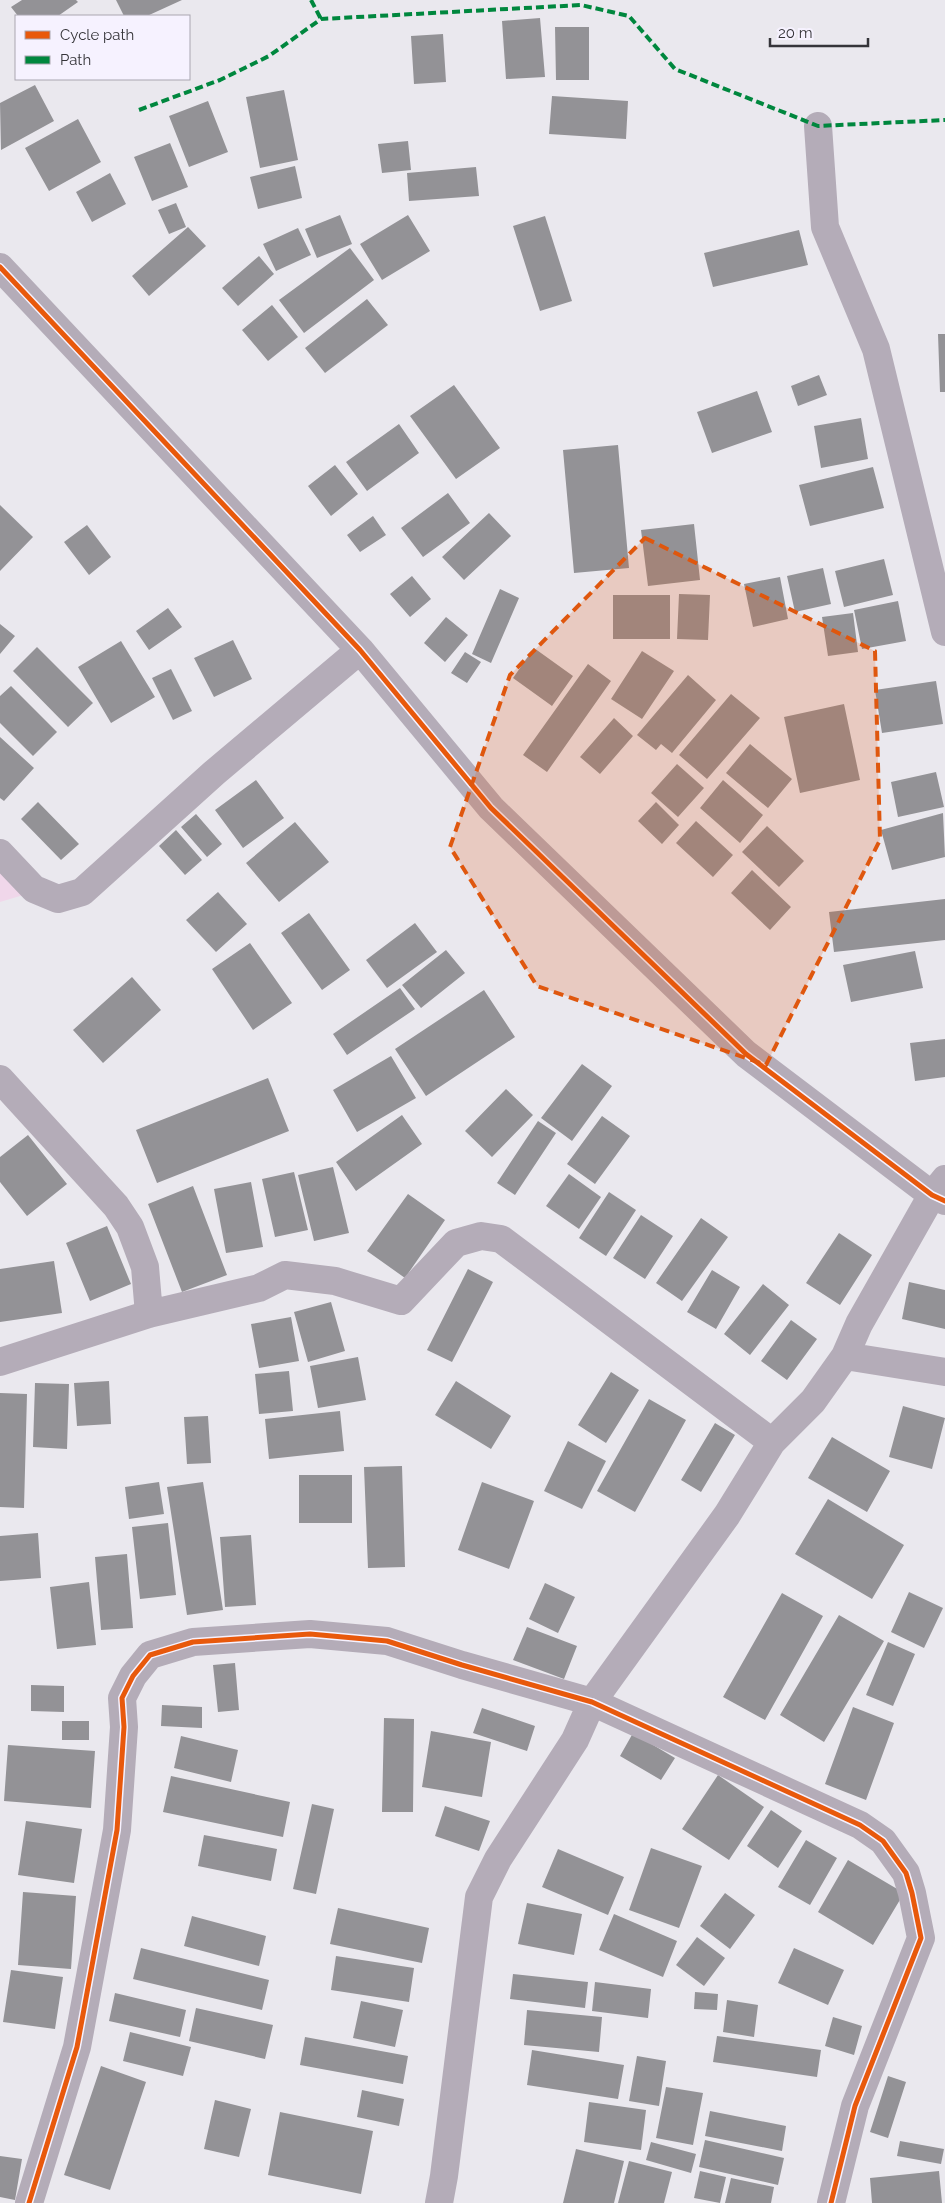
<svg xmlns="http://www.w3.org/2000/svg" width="945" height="2203" viewBox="0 0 945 2203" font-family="Raleway,sans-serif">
<rect width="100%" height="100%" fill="#eae8ee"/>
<!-- green -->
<path fill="#f0d7ea" d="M0,873l50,14 -50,15z"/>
<!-- building -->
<path fill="#939296" d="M22,0h54l2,2 -20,14h-40l-7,-9z
M116,0h66l-35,16h-23z
M540,18l5,59 -39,2 -4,-58z
M555,27h34v53h-33z
M443,34l3,48 -32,2 -3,-48z
M35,85l19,36 -53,29 -1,-47z
M284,90l14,70 -38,8 -14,-71z
M552,96l76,5 -2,38 -77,-5z
M208,101l20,51 -39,15 -20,-51z
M78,119l23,43 -52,29 -24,-43z
M408,141l3,29 -29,3 -4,-29z
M170,143l18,44 -36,14 -18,-44z
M295,166l7,32 -44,11 -8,-32z
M476,167l3,29 -70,5 -2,-28z
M110,173l16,31 -34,18 -16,-30z
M176,203l10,24 -17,7 -11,-24z
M340,215l12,29 -35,14 -12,-29z
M408,215l22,36 -48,29 -22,-36z
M545,216l27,85 -32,10 -27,-85z
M188,227l18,19 -57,50 -17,-20z
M298,228l13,27 -35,16 -13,-27z
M799,230l9,35 -95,22 -9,-34z
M350,248l24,32 -70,53 -25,-33z
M259,256l15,18 -36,32 -16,-18z
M367,299l21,26 -63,48 -20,-25z
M272,305l26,32 -30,24 -26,-31z
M938,334h7v58h-5z
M819,375l8,20 -29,11 -7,-20z
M454,385l46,63 -44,31 -46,-63z
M757,391l15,41 -60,21 -15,-41z
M861,418l7,41 -47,9 -7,-42z
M399,424l20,29 -52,38 -21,-29z
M618,445l11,123 -55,5 -11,-123z
M335,465l23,29 -27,22 -23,-30z
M873,467l11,41 -74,18 -11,-41z
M448,493l22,30 -47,34 -22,-29z
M0,505l33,32 -33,34z
M489,513l22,23 -47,44 -22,-23z
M373,516l13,19 -26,17 -13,-17z
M694,524l6,56 -52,6 -7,-56z
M87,525l24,32 -22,18 -25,-33z
M884,559l9,36 -49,12 -9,-36z
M823,568l8,36 -36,8 -8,-36z
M412,576l19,23 -21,18 -20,-23z
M780,577l8,42 -35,8 -9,-43z
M500,589l19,9 -28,65 -19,-9z
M679,594l31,1 -2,45 -31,-1z
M613,595h57v44h-57z
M898,601l8,40 -44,8 -8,-39z
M168,608l14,19 -33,23 -13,-19z
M853,613l5,39 -30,4 -6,-39z
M446,617l22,18 -23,27 -21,-19z
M0,624l15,12 -15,18z
M233,640l19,39 -38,18 -20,-39z
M121,641l34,56 -44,26 -33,-56z
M37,647l56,56 -25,24 -55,-56z
M534,648l39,28 -21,30 -39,-28z
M642,651l32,20 -32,48 -31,-20z
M465,652l16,10 -14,21 -16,-10z
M588,664l23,17 -64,91 -24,-17z
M171,669l21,42 -19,9 -21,-42z
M688,675l28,25 -44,53 -11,-9 -5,6 -19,-15z
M936,681l7,43 -61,9 -7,-43z
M11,686l46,46 -24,24 -33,-33v-27z
M731,694l29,24 -53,61 -28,-24z
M844,704l16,76 -60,13 -16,-76z
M614,718l19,18 -33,38 -20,-17z
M0,737l34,31 -30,33 -4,-3z
M750,744l42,35 -24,29 -42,-35z
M677,764l27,24 -26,29 -27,-24z
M936,772l8,35 -46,10 -7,-35z
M256,780l28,38 -41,30 -28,-38z
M723,780l40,35 -23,28 -40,-35z
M38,802l41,42 -18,16 -40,-41z
M656,802l23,23 -17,19 -24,-23z
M943,813l2,44 -53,13 -11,-40z
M196,814l26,30 -15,13 -26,-30z
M696,821l37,34 -20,22 -37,-34z
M295,822l34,40 -50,40 -33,-39z
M767,826l37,35 -25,26 -37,-35z
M176,830l26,30 -17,15 -26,-29z
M752,870l39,37 -21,23 -39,-37z
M218,892l29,32 -31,28 -30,-32z
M945,899v41l-111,12 -5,-40z
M309,913l41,57 -28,20 -41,-57z
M415,923l22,29 -50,36 -21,-28z
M250,943l42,60 -39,27 -41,-61z
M446,950l19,23 -44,35 -19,-23z
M915,951l8,37 -72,14 -8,-37z
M132,977l29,33 -58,53 -30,-33z
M400,988l15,21 -68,46 -14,-21z
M484,990l31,47 -89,59 -31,-47z
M945,1039v38l-30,4 -5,-38z
M391,1056l25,42 -59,34 -24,-42z
M582,1064l30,22 -40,55 -31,-23z
M268,1078l21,53 -132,52 -21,-53z
M506,1089l27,26 -41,42 -27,-26z
M402,1115l20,29 -66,47 -20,-29z
M602,1116l28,20 -35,48 -28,-20z
M538,1121l18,12 -41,62 -18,-12z
M28,1135l39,49 -40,32 -27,-34v-25z
M333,1167l16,66 -35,8 -16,-66z
M294,1172l14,58 -33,7 -13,-58z
M569,1174l32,23 -22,32 -33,-23z
M251,1182l12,65 -37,6 -12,-64z
M193,1186l34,89 -45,17 -34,-88z
M609,1192l27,18 -30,46 -27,-18z
M408,1194l37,26 -40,58 -38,-27z
M641,1215l32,21 -28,43 -32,-21z
M701,1218l27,19 -46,64 -26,-18z
M107,1226l24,58 -41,17 -24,-58z
M839,1233l33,22 -32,50 -34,-22z
M54,1261l8,52 -62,9v-53z
M468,1269l25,13 -41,80 -25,-12z
M712,1270l28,17 -24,42 -29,-17z
M909,1282l36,8v39l-43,-10z
M763,1284l26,21 -39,50 -26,-21z
M331,1302l14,49 -37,11 -14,-50z
M291,1317l8,44 -40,7 -8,-44z
M791,1320l26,19 -30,41 -26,-19z
M358,1357l8,43 -48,8 -8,-42z
M289,1371l4,40 -34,3 -4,-40z
M611,1372l28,18 -33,53 -28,-18z
M109,1381l2,43 -34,2 -3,-43z
M456,1381l55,35 -20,33 -56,-34z
M35,1383l34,1 -2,65 -34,-2z
M0,1393l27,1 -3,114 -24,-1z
M649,1399l37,21 -51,92 -38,-21z
M903,1406l42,12 -13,51 -43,-12z
M340,1411l4,40 -75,8 -4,-40z
M208,1416l3,47 -24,1 -3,-47z
M715,1423l20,12 -34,57 -20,-12z
M832,1437l58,34 -23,41 -59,-34z
M568,1441l38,20 -24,48 -38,-18z
M402,1466l3,101 -37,1 -4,-101z
M299,1475h53v48h-53z
M159,1482l5,32 -35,5 -4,-32z
M203,1482l20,128 -36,5 -20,-128z
M482,1482l52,19 -25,68 -51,-19z
M828,1499l76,46 -32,54 -77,-45z
M168,1523l8,72 -36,4 -8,-72z
M38,1533l3,45 -41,3v-45z
M251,1535l5,70 -31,2 -5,-70z
M127,1554l6,74 -32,2 -6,-73z
M89,1582l7,63 -39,4 -7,-62z
M545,1583l30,14 -17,36 -29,-14z
M909,1592l34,16 -19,40 -33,-16z
M782,1593l41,23 -58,104 -42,-23z
M839,1615l45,26 -60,101 -44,-27z
M527,1627l50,19 -13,33 -51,-19z
M888,1642l27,12 -22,52 -27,-11z
M235,1663l4,47 -21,2 -5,-47z
M31,1685l33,1v26l-33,-1z
M162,1705l40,2v21l-41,-2z
M853,1707l41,16 -28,77 -41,-16z
M482,1708l53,18 -8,25 -54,-18z
M384,1718l30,1 -1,93h-31z
M62,1721h27v19h-27z
M431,1731l60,11 -9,55 -60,-10z
M633,1733l42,25 -14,22 -41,-24z
M181,1736l57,14 -7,32 -57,-14z
M8,1745l87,6 -4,57 -87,-7z
M718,1775l46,32 -35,53 -47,-31z
M171,1776l119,26 -7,35 -120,-25z
M312,1804l22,5 -18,85 -23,-5z
M445,1806l45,15 -11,30 -44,-15z
M771,1810l31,21 -24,37 -31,-22z
M26,1821l56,8 -8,54 -56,-8z
M204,1835l73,14 -6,32 -73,-15z
M806,1840l31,18 -27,47 -32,-18z
M651,1848l51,18 -23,62 -50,-18z
M558,1849l66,28 -16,38 -66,-28z
M848,1860l56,33 -31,52 -55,-33z
M23,1892l53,4 -5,73 -53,-4z
M725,1893l30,22 -25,34 -30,-23z
M527,1903l55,11 -8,41 -56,-11z
M338,1908l91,20 -7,35 -92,-19z
M614,1914l63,27 -14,36 -64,-27z
M192,1916l74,20 -7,30 -75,-20z
M697,1937l28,21 -21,28 -28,-21z
M141,1948l128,32 -7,30 -129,-31z
M794,1948l50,22 -16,35 -50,-22z
M336,1956l78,12 -5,34 -78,-12z
M11,1970l52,7 -8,52 -52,-7z
M513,1974l75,8 -3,26 -75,-9z
M595,1982l56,7 -3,29 -56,-7z
M695,1992l23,2 -1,16 -23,-1z
M115,1993l71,17 -6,27 -71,-16z
M727,2000l31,5 -4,32 -31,-5z
M361,2001l42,9 -8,37 -42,-9z
M196,2008l77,17 -8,34 -76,-18z
M527,2010l75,7 -3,35 -75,-7z
M833,2017l29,9 -8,29 -29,-9z
M130,2032l61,15 -8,29 -60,-15z
M717,2036l104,14 -4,27 -104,-15z
M305,2037l103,19 -5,28 -103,-19z
M532,2050l92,15 -6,34 -91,-14z
M637,2056l29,5 -7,45 -30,-5z
M101,2066l45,16 -36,108 -46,-15z
M888,2076l18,6 -18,56 -18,-6z
M666,2087l37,6 -10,52 -37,-7z
M362,2090l42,9 -5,27 -42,-9z
M215,2100l36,9 -12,48 -35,-8z
M589,2102l57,8 -5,40 -57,-8z
M710,2111l76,15 -4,25 -77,-15z
M280,2112l93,19 -12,63 -93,-19z
M705,2140l79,18 -6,27 -79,-18z
M900,2141l44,8 -3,15 -44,-8z
M651,2142l45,12 -5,19 -45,-13z
M576,2149l48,12 -10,42h-51z
M0,2156l22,3 -7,41 -15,-3z
M629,2161l43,11 -8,31h-46z
M700,2171l26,6 -6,26 -26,-5z
M939,2171l3,32h-70l-2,-25z
M731,2178l43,9 -3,16h-46z"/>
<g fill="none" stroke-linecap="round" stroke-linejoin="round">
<!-- street -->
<path stroke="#b4acb8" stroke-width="28" d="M818,126l7,101 51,122 69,283
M0,267l360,383 131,158 255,246 186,141 13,6
M0,853l34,36 24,10 24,-7 132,-119 146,-123
M0,1079l116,127 14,21 15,40 4,47
M845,1356l100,16
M0,1362l149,-48 110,-26 26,-13 50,6 66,20 55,-58 25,-7 20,3 271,203
M29,2203l48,-156 40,-217 7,-103 -2,-29 11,-22 17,-21 43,-13 117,-8 77,7 75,24 130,37 268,123 23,16 23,32 6,20 9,45 -66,168 -24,97
M439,2203l5,-27 35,-279 19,-38 77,-119 17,-38 135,-187 45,-73 41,-41 32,-45 14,-32 73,-129 13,-16"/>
<!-- quiet -->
<path stroke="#00873e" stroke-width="4" stroke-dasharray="8 4" stroke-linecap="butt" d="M311,0l10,19
M139,110l81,-30 49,-24 52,-37 260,-14 48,11 46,53 143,57 127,-6"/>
<defs>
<path id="cycleway" d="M0,267l360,383 131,158 255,246 186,141 13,6
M29,2203l48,-156 40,-217 7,-103 -2,-29 11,-22 17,-21 43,-13 117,-8 77,7 75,24 130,37 268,123 23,16 23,32 6,20 9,45 -66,168 -24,97"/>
</defs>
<!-- cycleway casing -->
<use href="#cycleway" stroke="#f6f2ff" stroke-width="8"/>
<!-- cycleway -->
<use href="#cycleway" stroke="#e8590c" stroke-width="5"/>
</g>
<!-- marked area -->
<path fill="#df570e" fill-opacity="0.2" stroke="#df570e" stroke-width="4" stroke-dasharray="10 6" stroke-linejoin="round" d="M645,538l230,113 5,189 -114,225 -229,-79 -87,-139 60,-172z"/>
<!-- legend -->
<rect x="15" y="15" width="175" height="65" fill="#f6f2ff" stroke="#a9a6b0"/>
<rect x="25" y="31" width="25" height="8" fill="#e8590c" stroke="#a9a6b0"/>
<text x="60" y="40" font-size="15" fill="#353439">Cycle path</text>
<rect x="25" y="56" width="25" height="8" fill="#00873e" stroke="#a9a6b0"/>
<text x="60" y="65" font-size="15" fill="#353439">Path</text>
<!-- scale -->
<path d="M770 38v8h98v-8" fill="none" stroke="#353439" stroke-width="2.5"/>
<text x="778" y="38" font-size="15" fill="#353439" stroke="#f6f2ff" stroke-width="4" paint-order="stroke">20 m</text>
</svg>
